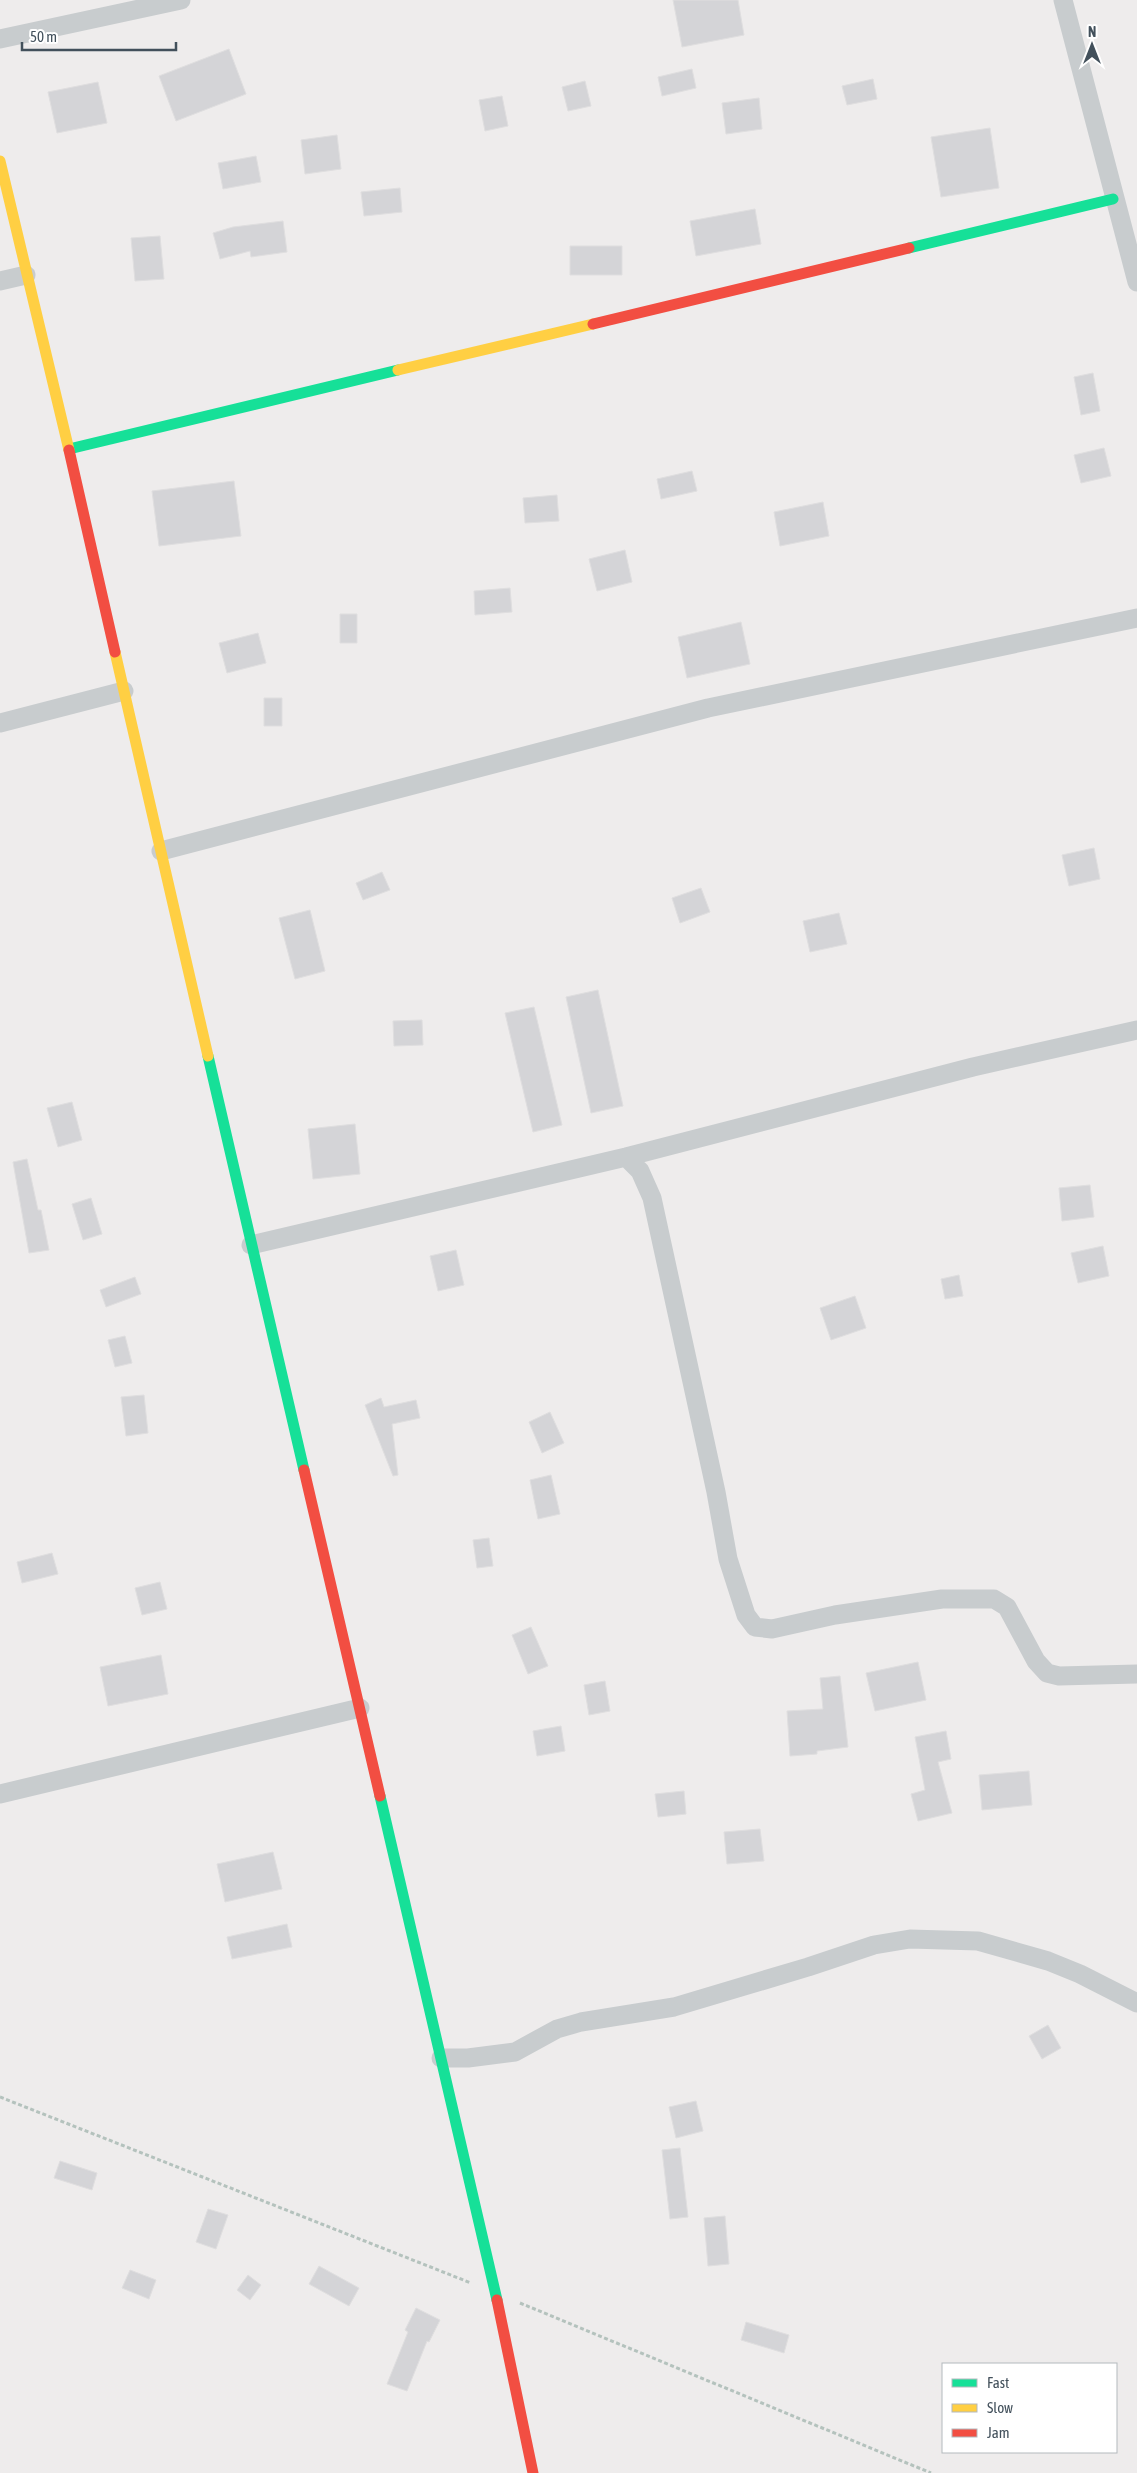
<svg xmlns="http://www.w3.org/2000/svg" width="1137" height="2473" viewBox="0 0 1137 2473" font-family="'Asap Condensed',sans-serif">
<rect width="100%" height="100%" fill="#eeecec"/>
<!-- building -->
<path fill="#d4d4d7" stroke="#dfdedf" d="M673,0h65l6,35 -62,12z
M229,49l17,45 -70,27 -17,-45z
M692,69l4,19 -34,8 -4,-19z
M873,79l4,20 -30,6 -5,-19z
M585,81l6,25 -23,5 -6,-24z
M98,82l9,41 -50,10 -9,-41z
M502,96l6,30 -23,5 -6,-31z
M759,98l3,31 -36,5 -4,-31z
M990,128l9,60 -58,9 -10,-60z
M337,135l4,34 -36,5 -4,-34z
M256,156l5,26 -38,7 -5,-26z
M400,188l2,24 -38,4 -3,-24z
M755,209l6,35 -65,12 -6,-35z
M283,221l4,31 -36,5 -1,-6 -30,8 -7,-26 20,-6z
M160,236l4,43 -29,2 -4,-43z
M570,246h52v29h-52z
M1093,373l7,38 -19,4 -7,-38z
M1104,448l7,28 -30,7 -7,-28z
M692,471l5,20 -36,8 -4,-20z
M234,481l7,55 -82,10 -7,-55z
M557,495l2,26 -34,2 -2,-25z
M823,502l6,34 -49,10 -6,-34z
M625,550l7,32 -35,9 -8,-32z
M510,588l2,24 -37,3 -1,-24z
M340,614h17v29h-17z
M741,622l9,42 -63,14 -9,-41z
M258,633l8,30 -39,10 -8,-30z
M264,698h18v28h-18z
M1094,848l6,31 -31,7 -7,-31z
M382,872l8,18 -27,10 -7,-17z
M701,888l9,24 -30,11 -8,-25z
M310,910l15,61 -30,8 -16,-61z
M839,913l8,31 -37,8 -7,-31z
M598,990l25,116 -32,7 -25,-116z
M534,1007l28,118 -29,7 -28,-119z
M422,1020l1,25 -29,1 -1,-25z
M72,1102l10,38 -24,7 -11,-39z
M355,1124l5,50 -47,5 -5,-50z
M27,1159l11,51h3l8,40 -20,3 -16,-91z
M1090,1185l4,32 -32,4 -3,-33z
M91,1198l11,36 -19,6 -11,-36z
M1103,1246l6,30 -31,7 -7,-30z
M456,1250l8,35 -26,6 -8,-35z
M959,1275l4,21 -18,3 -4,-20z
M135,1277l6,17 -35,13 -6,-17z
M855,1296l11,32 -35,12 -11,-32z
M125,1336l7,27 -17,4 -7,-27z
M144,1395l4,38 -22,3 -5,-39z
M381,1398l3,9 32,-7 4,18 -28,6 6,51 -5,1 -28,-71z
M550,1412l14,31 -22,10 -13,-31z
M551,1475l9,39 -22,5 -8,-39z
M489,1538l4,28 -16,2 -4,-28z
M52,1553l6,21 -36,9 -5,-21z
M160,1582l7,27 -25,6 -7,-27z
M531,1627l17,39 -20,8 -16,-39z
M161,1655l7,39 -60,12 -8,-39z
M918,1662l8,38 -51,11 -9,-38z
M840,1676l8,71 -31,4v3l-27,2 -3,-45 36,-2 -3,-31z
M605,1681l5,30 -21,4 -5,-30z
M561,1726l4,25 -28,5 -4,-25z
M946,1731l5,28 -13,3 14,51 -34,8 -7,-27 14,-4 -10,-53z
M1029,1771l3,34 -50,5 -3,-35z
M684,1791l2,23 -28,3 -3,-23z
M760,1829l4,32 -37,3 -3,-32z
M273,1852l9,37 -57,13 -8,-38z
M287,1924l5,23 -60,12 -5,-22z
M1048,2025l13,23 -19,11 -13,-23z
M696,2101l7,30 -27,7 -7,-31z
M680,2148l8,69 -18,2 -8,-69z
M60,2161l37,12 -5,17 -38,-12z
M208,2209l20,6 -12,34 -20,-7z
M725,2216l4,48 -21,2 -4,-48z
M319,2266l40,22 -10,18 -40,-22z
M130,2270l26,10 -7,19 -27,-11z
M248,2275l13,10 -11,15 -13,-10z
M416,2308l24,12 -11,22 -2,-1 -20,50 -20,-7 21,-52 -3,-2z
M746,2322l43,13 -5,18 -43,-13z"/>
<g fill="none" stroke-linecap="round" stroke-linejoin="round">
<!-- path -->
<path stroke="#b4c2bd" stroke-width="3" stroke-dasharray="4 2.5" stroke-linecap="butt" d="M0,2097l471,186
M520,2303l411,170"/>
<!-- street -->
<path stroke="#c8ccce" stroke-width="19" d="M1063,0l74,282
M0,39l181,-39
M0,281l26,-6
M0,723l124,-32
M161,851l547,-143 429,-90
M626,1157l14,14 12,27 64,294 12,67 18,56 9,12 17,2 63,-14 107,-16h52l13,8 29,54 11,12 12,3 78,-2
M251,1245l375,-88 347,-90 164,-37
M0,1794l360,-86
M441,2058h27l47,-6 42,-23 24,-7 93,-15 134,-40 66,-22 36,-6 68,2 70,20 32,13 57,29"/>
<!-- fast -->
<path stroke="#16e098" stroke-width="11" d="M909,248l204,-49
M69,449l329,-79
M208,1056l96,414
M380,1796l117,504"/>
<!-- slow -->
<path stroke="#ffcf43" stroke-width="11" d="M0,161l69,289
M398,370l195,-46
M115,652l93,404"/>
<!-- jam -->
<path stroke="#f24e42" stroke-width="11" d="M593,324l316,-76
M69,450l46,202
M304,1470l76,326
M497,2300l36,173"/>
</g>
<!-- legend -->
<rect x="942" y="2363" width="175" height="90" fill="#ffffff" stroke="#b3b9bd"/>
<rect x="952" y="2379" width="25" height="8" fill="#16e098" stroke="#b3b9bd"/>
<text x="987" y="2388" font-size="15" fill="#42505b">Fast</text>
<rect x="952" y="2404" width="25" height="8" fill="#ffcf43" stroke="#b3b9bd"/>
<text x="987" y="2413" font-size="15" fill="#42505b">Slow</text>
<rect x="952" y="2429" width="25" height="8" fill="#f24e42" stroke="#b3b9bd"/>
<text x="987" y="2438" font-size="15" fill="#42505b">Jam</text>
<!-- north arrow -->
<g transform="translate(1092 45)" stroke="#ffffff" stroke-width="4" paint-order="stroke">
<path d="M0-4L9 19L0 12L-9 19Z" fill="#42505b"/>
<text y="-8" font-size="14" font-weight="bold" text-anchor="middle" fill="#42505b">N</text>
</g>
<!-- scale -->
<path d="M22 42v8h154v-8" fill="none" stroke="#42505b" stroke-width="2.5"/>
<text x="30" y="42" font-size="15" fill="#42505b" stroke="#ffffff" stroke-width="4" paint-order="stroke">50 m</text>
</svg>
